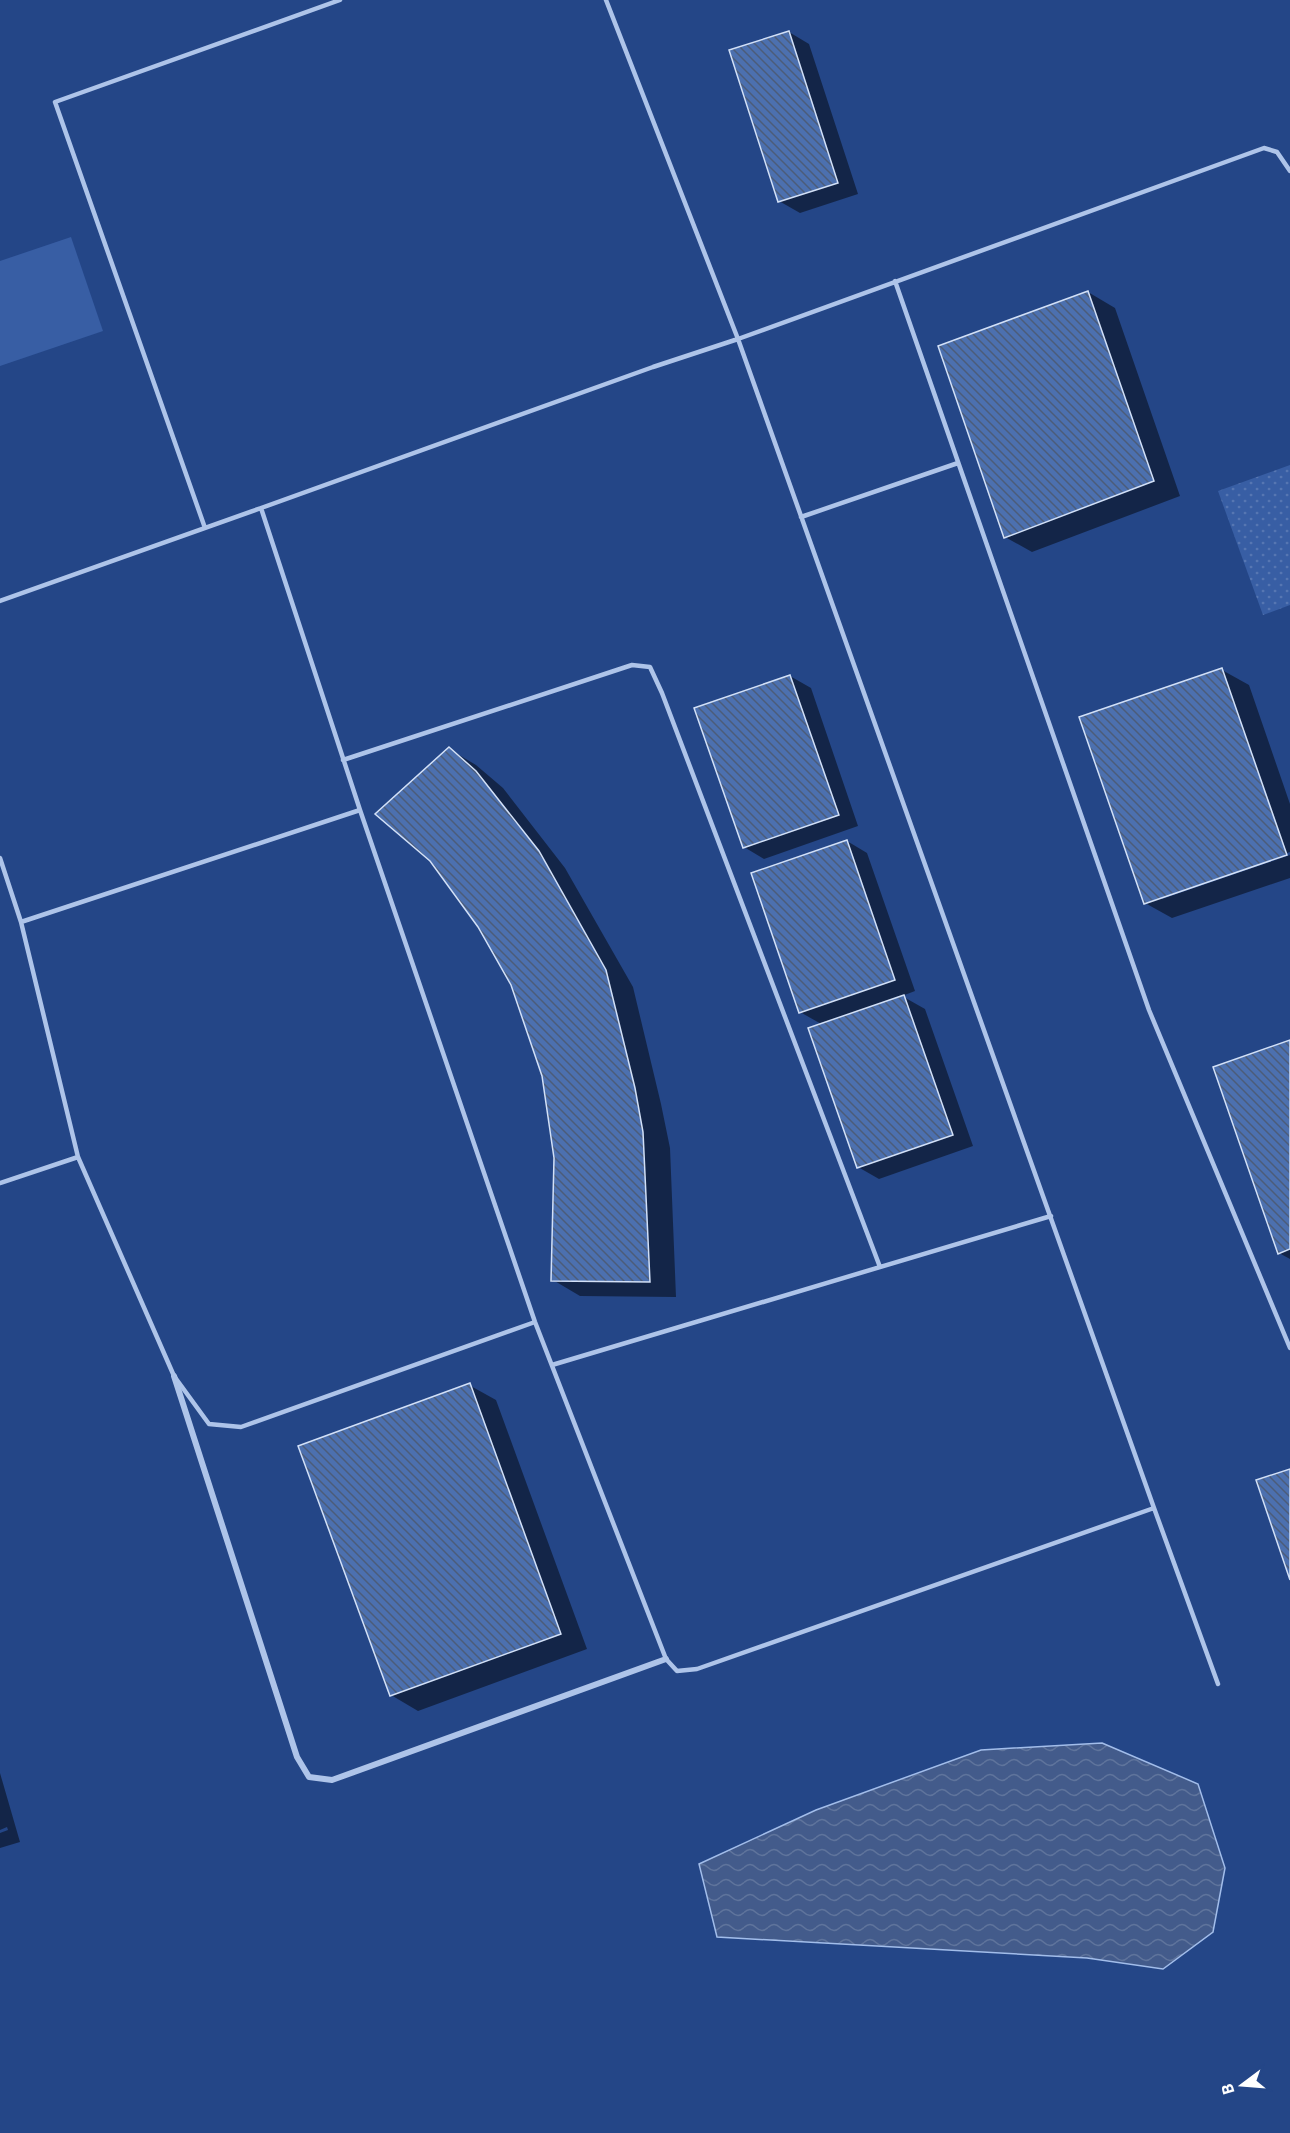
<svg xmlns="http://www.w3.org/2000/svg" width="1290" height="2133" viewBox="0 0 1290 2133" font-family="'Open Sans',sans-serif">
<defs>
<pattern id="grass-dots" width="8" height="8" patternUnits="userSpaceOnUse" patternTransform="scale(1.5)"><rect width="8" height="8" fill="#385ea4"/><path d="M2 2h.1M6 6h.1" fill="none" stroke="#5676b2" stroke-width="1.8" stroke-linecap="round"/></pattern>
<pattern id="water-waves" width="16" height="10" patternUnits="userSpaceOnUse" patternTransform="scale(1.5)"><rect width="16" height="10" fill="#435b8b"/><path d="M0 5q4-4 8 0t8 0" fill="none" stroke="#5f749c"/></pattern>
<pattern id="building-back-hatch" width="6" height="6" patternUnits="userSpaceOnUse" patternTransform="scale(1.5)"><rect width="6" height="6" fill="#4c70af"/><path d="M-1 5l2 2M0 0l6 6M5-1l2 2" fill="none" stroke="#4c5c79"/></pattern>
</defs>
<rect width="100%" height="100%" fill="#244687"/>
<!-- grass -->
<path fill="url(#grass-dots)" d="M1290,465v140l-27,10 -45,-124z"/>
<!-- park -->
<path fill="#385ea4" d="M71,237l32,94 -103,35v-105z"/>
<!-- water -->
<path fill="url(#water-waves)" stroke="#a2bdea" stroke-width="1.5" d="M1102,1743l96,41 27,84 -12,64 -50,37 -76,-11 -370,-21 -18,-73 117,-54 165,-60z"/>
<!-- shadow -->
<path fill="#0007" d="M789,32l20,12 49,150 -58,19 -21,-12z
M1088,292l27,16 65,188 -148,56 -27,-15z
M1222,670l27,15 41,119v48l-128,44v3l128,-44v23l-118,40 -27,-15z
M790,676l21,12 47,138 -94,33 -20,-12z
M449,749l27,16 27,23 62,80 68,119 28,117 9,44 6,149 -96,-1 -27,-16 3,-122 -12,-82z
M847,841l20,12 48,138 -13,5 23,13 48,137 -94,33 -21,-12 -35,-142 -23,-13z
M1290,1042v217l-11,-6z
M469,1385l27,15 91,249 -169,62 -27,-16z
M0,1773l20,69 -20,6v-15l8,-3 -1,-3 -7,3z"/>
<!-- building -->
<path fill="url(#building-back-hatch)" stroke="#d2e0f7" stroke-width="1.5" d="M789,31l49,152 -60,19 -49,-152z
M1088,291l66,190 -150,57 -66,-192z
M1222,668l65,187 -143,49 -65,-187z
M790,675l49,140 -96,33 -49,-140z
M449,747l27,24 63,80 67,119 29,118 8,44 7,150 -99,-1 3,-123 -12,-82 -31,-91 -33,-58 -48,-66 -55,-47z
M847,840l48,140 -96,33 -48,-140z
M904,995l49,140 -96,33 -49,-140z
M1290,1040v209l-12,5 -65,-187z
M470,1383l91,251 -171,62 -92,-250z
M1290,1469v111l-34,-100z"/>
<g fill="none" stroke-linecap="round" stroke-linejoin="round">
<!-- lane -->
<path stroke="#aec4e9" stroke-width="4.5" d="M606,0l132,339 416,1169
M895,281l254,729 141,338
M801,517l157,-54
M205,528l-150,-426 285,-102
M0,601l261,-93
M343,760l289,-95 18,2 12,26 218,574
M0,858l21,64 57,235 96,219 35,48 32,3 294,-105
M21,922l339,-112
M0,1183l78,-26
M552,1365l499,-149
M1218,1684l-64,-176 -457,161 -20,2 -11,-12 -131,-337 -175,-512 -99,-302 392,-141 85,-28 526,-191 13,4 13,19"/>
<!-- street -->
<path stroke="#aec4e9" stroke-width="6" d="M174,1376l123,381 12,20 23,3 334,-121"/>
</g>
<!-- north arrow -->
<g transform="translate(1242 2085) rotate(254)" stroke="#244687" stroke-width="4.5" paint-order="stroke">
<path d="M0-4.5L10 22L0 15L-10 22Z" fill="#ffffff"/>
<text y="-9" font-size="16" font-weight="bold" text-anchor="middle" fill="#ffffff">B</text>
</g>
</svg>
